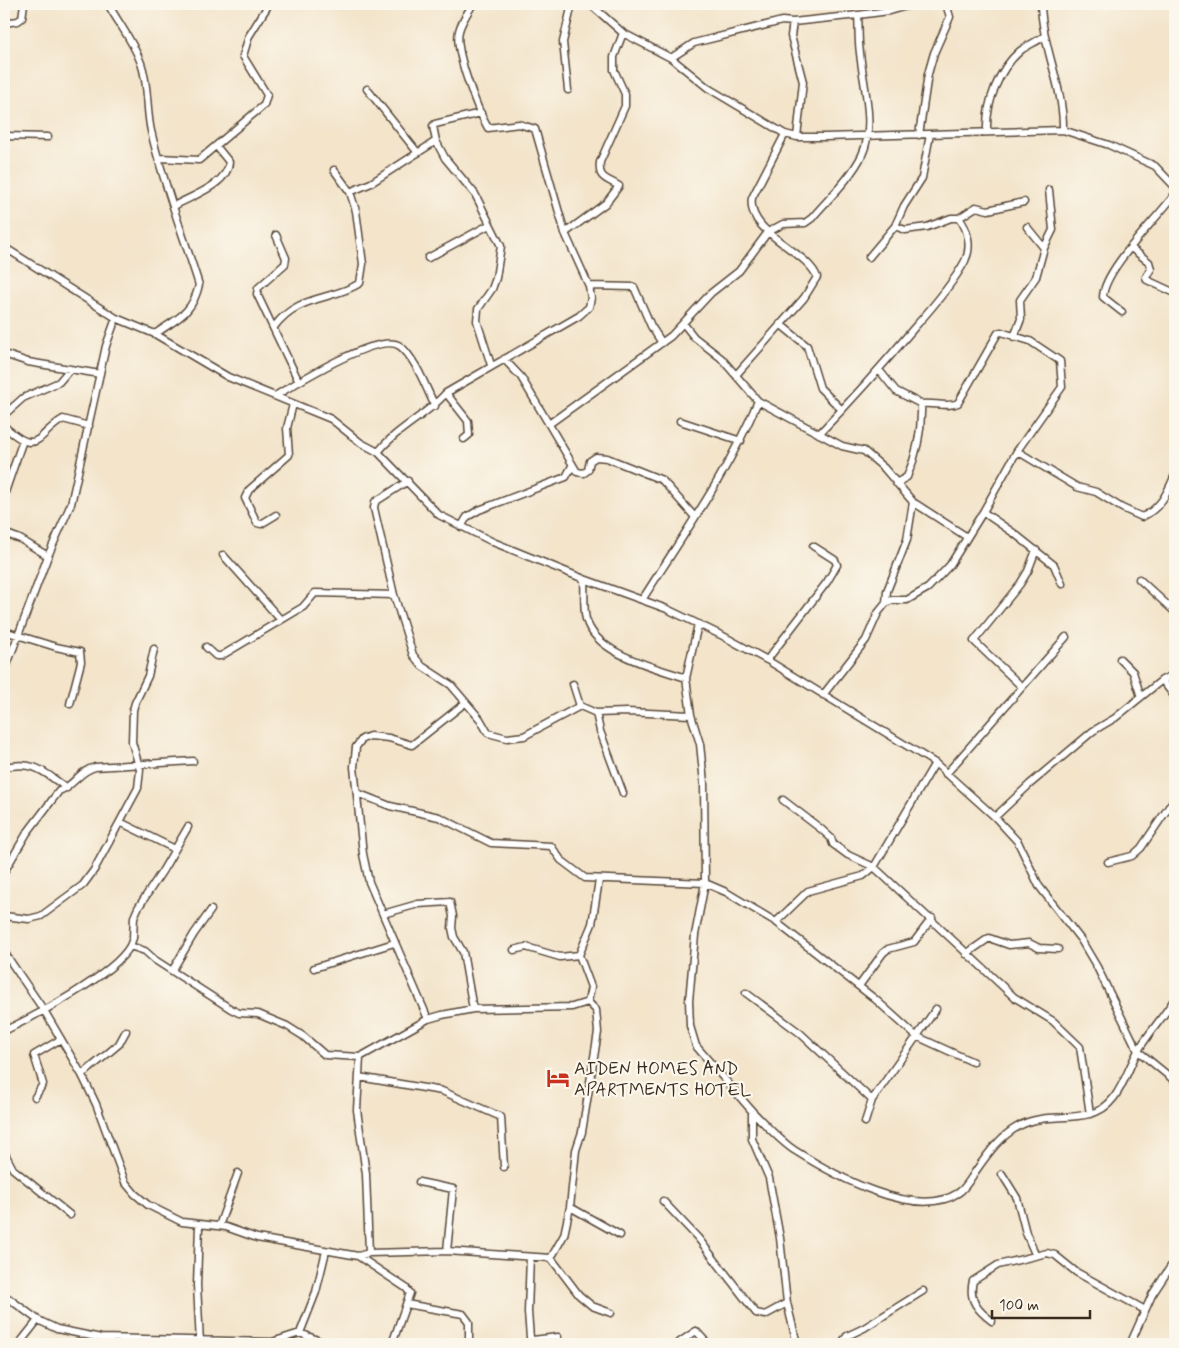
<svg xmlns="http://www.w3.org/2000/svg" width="1179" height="1348" viewBox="0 0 1179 1348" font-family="Mynerve,sans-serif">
<rect width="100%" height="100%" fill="#fbf7ec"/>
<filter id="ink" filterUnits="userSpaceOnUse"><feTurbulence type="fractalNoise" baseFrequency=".02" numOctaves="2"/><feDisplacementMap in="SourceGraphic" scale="10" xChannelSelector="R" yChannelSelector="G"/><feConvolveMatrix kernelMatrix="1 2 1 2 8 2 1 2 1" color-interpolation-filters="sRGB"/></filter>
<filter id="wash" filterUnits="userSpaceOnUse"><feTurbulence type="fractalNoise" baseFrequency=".0096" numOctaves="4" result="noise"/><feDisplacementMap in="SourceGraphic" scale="20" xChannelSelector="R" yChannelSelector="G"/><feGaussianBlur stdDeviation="1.12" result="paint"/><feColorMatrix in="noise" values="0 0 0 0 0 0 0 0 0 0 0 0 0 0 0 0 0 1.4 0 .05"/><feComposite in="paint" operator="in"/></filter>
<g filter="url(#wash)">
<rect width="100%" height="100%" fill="#f3e4ca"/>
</g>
<g filter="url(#ink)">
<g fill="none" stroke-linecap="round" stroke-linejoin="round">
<defs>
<path id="minor" d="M108,4c11,20 25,37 33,59 8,22 5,46 10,68 12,52 32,103 48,154 -7,29 -21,33 -44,49
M590,4l33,29 48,25 37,30 77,46 12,3h28l238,-7 46,15 46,21 20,21
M1041,4c1,43 23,83 22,126
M793,22l-2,14 12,46 -6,55
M4,23l14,-2 4,-3 2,-14
M671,58l23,-15 88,-22 11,1 65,-7
M367,89l51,64
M568,90l-5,-48 9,-38
M481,113l-46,11 -2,2 3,15 9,17 30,36 26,52 -5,32 -4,11 -14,20 -1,12 14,44
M987,131c-1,-28 11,-61 33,-80 6,-5 16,-9 23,-14
M919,135l9,-61 6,-21 16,-36 -4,-13
M4,136l44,1
M160,158l39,2 65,-55 3,-10 -24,-39 6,-20 20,-32
M350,192l21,-9 65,-42
M174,206c17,-10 54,-21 55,-44l-12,-15
M895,226l10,4 22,-3 24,-9h8l17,-11 12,3 36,-8
M565,233l41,-30 13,-17c-13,-8 -21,-7 -19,-24l25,-56v-12l-11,-24v-13l9,-24
M276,235l10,23 -1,6 -27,24 -1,6 42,88
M4,247l112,71 39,16 73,43 103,42 30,24 17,9 61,63 54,27 91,37 83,30 56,27 44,24 168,103 60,54 23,25 21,44 42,54 16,27 41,84 37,30
M1044,248l9,-18 -4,-40
M1131,248l18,14 2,7 -5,8 1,3 28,13
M869,257l26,-31 9,-20 18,-28 8,-44
M428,258l61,-33
M589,286l45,1 17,39 11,17
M1122,312l-19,-15c1,-28 55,-79 72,-103
M683,323l11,14 27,21 37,43 84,45 22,5 20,17 29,34 54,35
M780,324l27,22 13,42 22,22
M274,327c24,-33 58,-26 86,-44l3,-19 -7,-53 -6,-19 -16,-22
M1014,337l7,-18 -1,-19 16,-23 8,-29 -17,-21
M4,354l24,8 72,12
M504,359l17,18 56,95 7,1 4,-3 2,-9 6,-4 11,1 55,22 32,36
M879,370l17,21 25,13
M736,375l68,-77 13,-21c-10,-27 -71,-44 -65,-79l33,-64
M446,393l22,28 1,14 -5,4
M275,396c20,-12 104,-65 125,-50 16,13 26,42 35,60
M4,415l19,-17 36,-16 11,-13
M680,421l61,20
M549,424l122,-88 40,-43 28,-22 29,-39 15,-8 22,-1 7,-5c16,-19 39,-40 50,-63 14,-30 1,-70 -2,-102 -2,-13 -1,-25 -2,-38l31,-4 25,-7
M4,426c35,32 32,9 59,-7l26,7
M819,434c33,-34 64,-69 95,-106 17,-19 39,-44 51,-67 7,-14 3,-32 -6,-43
M1017,451l60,36 19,5 26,16 20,9c19,-9 25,-24 33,-42
M378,452c19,-24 48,-36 68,-59l133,-77 10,-9 2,-9 -2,-12 -24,-53 -30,-104 -16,-5 -31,4c-10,-17 -34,-77 -29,-97 2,-9 9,-19 14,-27
M408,481l-33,21 -1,6 20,87 19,60 9,11 29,19 29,34 8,14 19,5 17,-2 56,-30
M4,495l19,-55
M983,512l32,22 39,31 8,19
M276,515l-15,9 -4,-1 -12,-25 4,-8 40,-35 -2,-27 6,-24
M461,527l6,-10 12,-7 87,-33 6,-11
M4,533l16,6 28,17
M223,555l57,64
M584,579c1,12 -1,28 2,40 10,36 69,48 100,59
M1139,579l36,33
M642,600c41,-65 86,-127 116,-199
M886,603l1,-12 20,-51 6,-38
M698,624l-12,54 5,37 9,29 4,39 1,100 -10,52 -6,66 1,25 6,20 56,65v28l17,39 11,60 7,65 10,41
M4,631l52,16 24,5 1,10 -11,42
M206,647l10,9h5l82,-49 12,-14 79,2
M1120,659l13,13 8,25
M767,660l60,-78 10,-17 -2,-5 -22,-14
M4,673l44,-117 23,-52 35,-158 10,-28
M1162,680l13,17
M573,684l7,22 16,7 31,-1 64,3
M1021,686l-47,-45 46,-57 8,-13 8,-21
M823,695l43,-55 12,-27 8,-10 6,-3h15l21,-12 22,-23 33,-53 34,-61 45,-64 -2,-26 -30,-20 -29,-9 -3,1 -40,70c-11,5 -25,-1 -37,1 1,25 -4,50 -14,73l-11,6
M596,713l4,18 23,62
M4,767c32,-6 38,4 63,21
M946,774l120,-137
M357,793l33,13 49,11 52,26 60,3 10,14 24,18 120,5 21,9 50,30 99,77 41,37 57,26
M783,800l38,29 10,9 2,6 15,11 26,12 61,-104
M995,817l35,-33 63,-53 22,-13 47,-38 13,-6
M120,822l55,27
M1108,862l24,-6 9,-8 34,-50
M4,872l23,-39 32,-42c15,-5 20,-20 36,-24l98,-6
M383,914l35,-10 32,-2 3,14 -1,12 2,9 9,15 10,57
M4,916l25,3 12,-3 42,-31 11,-15 44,-82 2,-18 -8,-28 1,-32 2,-7 13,-27 6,-27
M776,922l32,-31 55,-15 11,-9 140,130 39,24 27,26 10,67
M130,946l3,-8 1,-21 4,-9 25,-38 25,-43
M514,950l12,-3 34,10 19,-2
M4,952l41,60 37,63 14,29 29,78 10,12 13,11 34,17 44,5 31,11 101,18 48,32 4,5 -18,51
M966,954l23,-16 20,7 20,-2 10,5 19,1
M314,968l80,-25
M172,971l22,-37 17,-24
M859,986l24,-33 5,-4 26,-7 18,-24
M746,993l54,40 72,67
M588,1002l3,-15 -12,-32 13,-31 7,-44
M428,1019l-59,-137 -6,-28 -9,-87 2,-20 6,-8 8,-3 19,2 23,7 53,-42
M4,1031c31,-15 110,-56 126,-85l15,5 10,9 76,49 8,4 19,1 29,12 16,10 22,19 35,2 68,-38 14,-4 31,-6 99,-2 16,-5 8,8 2,22 -16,100 -6,18 -6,57 -6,28 -13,23 -104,-7 -78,2
M82,1075l37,-31 7,-13
M359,1077l83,14 59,26 3,50
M35,1097l8,-13 -9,-29 27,-16
M752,1111c13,13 26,28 42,39 38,24 121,71 164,43 7,-4 13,-15 17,-21 12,-17 25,-36 44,-46 22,-12 47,-6 70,-12 30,-6 36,-41 49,-63 11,-19 26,-34 37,-53
M865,1122l7,-22 64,-91
M4,1152l9,17 57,46
M1002,1174l15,24 9,35 9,21
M419,1182l34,7 -6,62
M663,1201l35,37 58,75 9,2 22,-12
M570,1207l50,28
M199,1225l-2,60 3,58
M219,1226l19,-53
M358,1256l11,-3 -3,-79 -9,-64 3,-53
M530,1257l-2,55 2,26 3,2 25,-3
M551,1258l28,37 13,11 19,7
M4,1295l34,25 19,9 44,9 171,4 28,-9 27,11
M406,1304l57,10 6,8v22
M992,1321c-14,-10 -24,-21 -19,-40l25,-16 49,-12 8,2 21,17 69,38
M300,1333l16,-41 10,-41
M19,1344l19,-24
M677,1344l19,-13 12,13
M841,1344l6,-8 17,-8 59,-37
M1134,1344l-2,-4 20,-45 23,-35"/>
</defs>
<!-- minor casing -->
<use href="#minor" stroke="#574638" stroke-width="9"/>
<!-- minor -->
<use href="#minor" stroke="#fff" stroke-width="6"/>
</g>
</g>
<!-- icons -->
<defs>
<symbol id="hotel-bare" viewBox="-9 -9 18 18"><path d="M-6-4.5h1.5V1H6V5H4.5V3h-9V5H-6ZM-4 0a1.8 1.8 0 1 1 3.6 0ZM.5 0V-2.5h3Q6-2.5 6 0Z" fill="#c8321e" stroke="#fbf7ec" stroke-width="2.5" paint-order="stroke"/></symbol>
</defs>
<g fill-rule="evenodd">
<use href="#hotel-bare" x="542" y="1062" width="32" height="32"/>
</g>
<g text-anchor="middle" stroke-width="4.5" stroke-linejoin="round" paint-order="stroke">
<!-- poi labels -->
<g font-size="18" fill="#3b2a1e" stroke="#fbf7ec" text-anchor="start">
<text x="574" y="1074">AIDEN HOMES AND<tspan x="574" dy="21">APARTMENTS HOTEL</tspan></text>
</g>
</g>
<!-- margin -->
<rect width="1179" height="1348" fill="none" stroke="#fbf7ec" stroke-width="20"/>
<!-- scale -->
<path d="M992 1310v8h98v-8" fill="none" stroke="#3b2a1e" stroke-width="2.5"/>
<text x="999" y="1310" font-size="15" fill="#3b2a1e" stroke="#fbf7ec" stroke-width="4" paint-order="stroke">100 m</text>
</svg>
